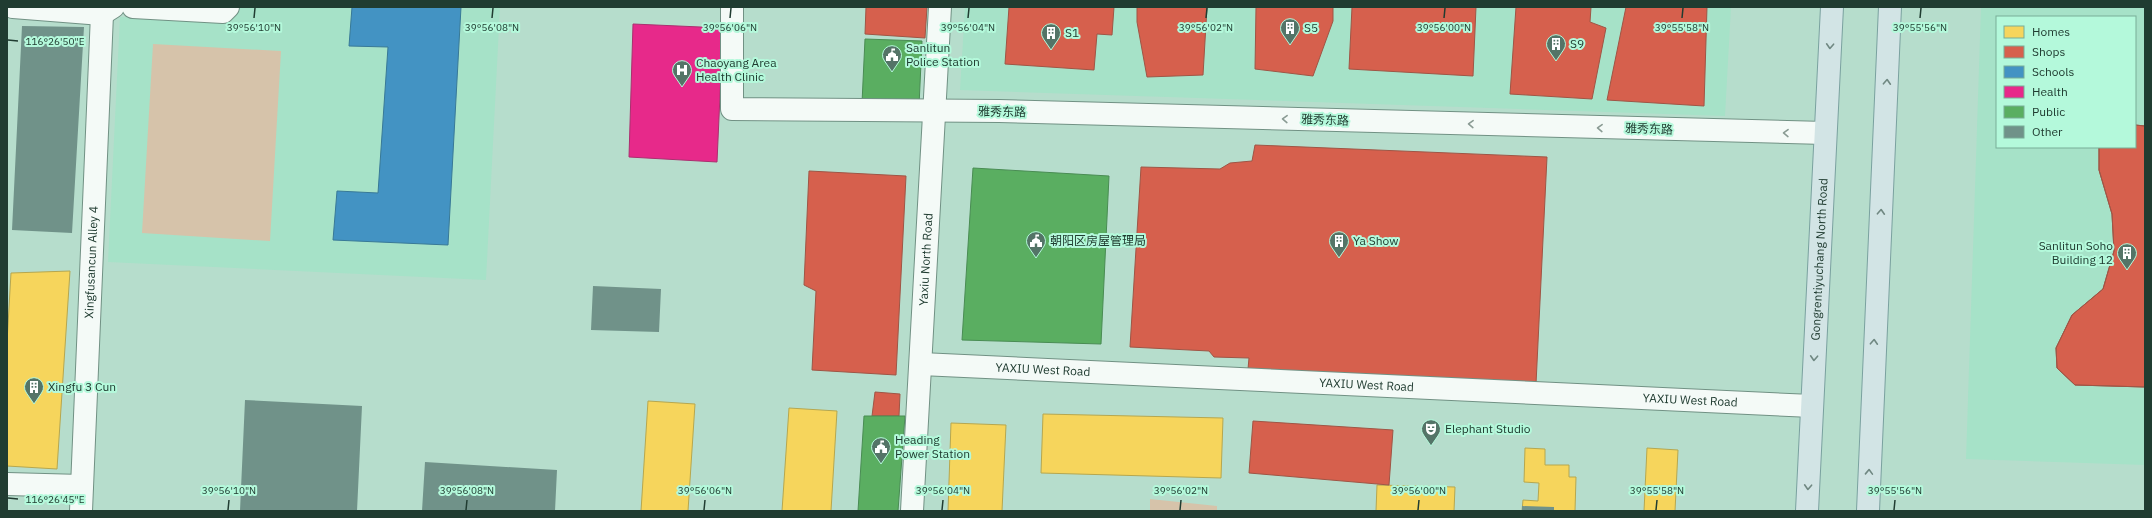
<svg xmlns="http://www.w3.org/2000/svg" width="2152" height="518" viewBox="0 0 2152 518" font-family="'IBM Plex Sans','Noto Sans SC',sans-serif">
<rect width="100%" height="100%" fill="#b6ddcc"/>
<!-- built -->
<path fill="#a6e2c8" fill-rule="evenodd" d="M240,7h260l-14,273 -378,-18 12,-245 107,3z
M965,7h766l-6,109 -765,-26z
M1981,7h164v458l-179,-6zM1997,17h138v130h-138z"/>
<!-- green -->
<path fill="#d6c3aa" d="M153,44l128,7 -11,190 -128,-8z
M1150,499l67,7v5h-67z"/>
<!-- homes -->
<path fill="#f6d55c" stroke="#b6a74f" d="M70,271l-13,198 -50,-3v-124l4,-69z
M648,401l47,3 -7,107h-47z
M789,408l48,3 -6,100h-49z
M1043,414l180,4 -2,60 -180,-5z
M951,423l55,2 -4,86h-54z
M1525,448l20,1v16h24v12h7l-1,34h-53l1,-11 15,1 1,-18 -15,-1z
M1647,448l31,2 -3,61h-31z
M1377,485l78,2 -1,24h-78z"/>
<!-- shops -->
<path fill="#d6604d" stroke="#9f5545" d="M866,7h61l-2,31 -60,-4z
M1009,7h105l-2,28 -15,-1 -3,36 -89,-6z
M1137,7h70l-4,68 -56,2 -10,-55z
M1333,7v14l-20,55 -58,-7 1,-62z
M1352,7h124l-3,69 -124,-7z
M1516,7h75l-1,15 16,6 -14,71 -82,-5z
M1626,7h81l-3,99 -97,-6z
M2135,125l10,1v261l-70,-2 -18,-17 -1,-20 16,-33 31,-26 11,-38 -2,-37 -13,-44v-23h36z
M2135,125l10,1v261l-70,-2 -18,-17 -1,-20 16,-33 31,-26 11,-38 -2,-37 -13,-44v-23h36z
M1255,145l292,12 -11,227 -288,-15 1,-11 -35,-1 -5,-6 -79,-4 11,-180 79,2 10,-6 22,-2z
M809,171l97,5 -10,199 -84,-5 4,-79 -12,-6z
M875,392l25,2 -1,22h-27z
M1253,421l140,9 -4,55 -140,-12z"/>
<!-- schools -->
<path fill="#4393c3" stroke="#387997" d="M352,7h109l-13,238 -115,-5 4,-49 41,2 10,-146 -39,-1z"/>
<!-- health -->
<path fill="#e7298a" stroke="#ab2f6f" d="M633,24l90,4 -6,134 -88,-5z"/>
<!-- public -->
<path fill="#5aae61" stroke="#498c53" d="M865,39l57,2 -3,65 -57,-3z
M973,168l136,8 -8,168 -139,-4z
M864,416h41l-7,95h-40z"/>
<!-- building -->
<path fill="#709289" d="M22,26l62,1 -12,206 -60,-3z
M593,286l68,3 -2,43 -68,-2z
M245,400l117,6 -5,105h-117z
M425,462l132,8 -2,41h-133z
M1522,506l32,1v4h-32z"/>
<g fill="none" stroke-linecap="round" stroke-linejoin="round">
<defs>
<g id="minor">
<path d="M13,7l89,7 11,-7"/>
<path d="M133,7l90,5 5,-5"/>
<path d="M732,7v102l267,2 826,22"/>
<path id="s1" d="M921,364l891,42"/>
<path d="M7,484l75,2"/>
<path id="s2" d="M81,511l21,-497"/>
<path id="s3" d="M912,511l28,-504"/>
</g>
<g id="primary">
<path id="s4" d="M1807,511l25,-504"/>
<path d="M1868,511l22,-504"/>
</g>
</defs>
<!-- minor casing -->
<use href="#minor" stroke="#719184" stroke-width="24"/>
<!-- primary casing -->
<use href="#primary" stroke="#7aa19f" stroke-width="24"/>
<!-- minor -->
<use href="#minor" stroke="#f4faf7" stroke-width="22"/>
<!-- primary -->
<use href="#primary" stroke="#d2e4e5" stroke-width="22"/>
</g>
<!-- one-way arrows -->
<defs><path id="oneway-chevron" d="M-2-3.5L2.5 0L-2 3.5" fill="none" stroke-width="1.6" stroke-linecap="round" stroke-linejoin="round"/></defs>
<g stroke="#708882">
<use href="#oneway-chevron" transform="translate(1830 46) rotate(93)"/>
<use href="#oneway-chevron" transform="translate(1887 82) rotate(-87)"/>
<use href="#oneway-chevron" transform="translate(1881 212) rotate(-87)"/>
<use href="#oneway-chevron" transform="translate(1874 342) rotate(-87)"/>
<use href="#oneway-chevron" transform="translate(1814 358) rotate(93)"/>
<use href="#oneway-chevron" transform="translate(1869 472) rotate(-88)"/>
<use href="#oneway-chevron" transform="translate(1808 487) rotate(93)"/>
</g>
<g stroke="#8a9b94">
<use href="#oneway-chevron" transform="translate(1285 119) rotate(-178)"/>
<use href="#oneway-chevron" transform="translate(1471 124) rotate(-178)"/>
<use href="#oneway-chevron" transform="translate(1600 128) rotate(-178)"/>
<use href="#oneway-chevron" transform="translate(1786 133) rotate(-179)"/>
</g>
<!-- ticks -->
<path fill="none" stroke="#203c31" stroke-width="1.5" d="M254,18l1,-10M492,18l1,-10M730,18l1,-10M968,18l1,-10M1206,18l1,-10M1444,18l1,-10M1682,18l1,-10M1920,18l1,-10M8,40l10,1M8,498l10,1M228,510l1,-10M466,510l1,-10M704,510l1,-10M942,510l1,-10M1180,510l1,-10M1418,510l1,-10M1656,510l1,-10M1894,510l1,-10"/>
<!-- icons -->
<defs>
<symbol id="building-pin" viewBox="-11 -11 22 30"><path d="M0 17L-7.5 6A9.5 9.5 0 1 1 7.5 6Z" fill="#547467" stroke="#b4f9db"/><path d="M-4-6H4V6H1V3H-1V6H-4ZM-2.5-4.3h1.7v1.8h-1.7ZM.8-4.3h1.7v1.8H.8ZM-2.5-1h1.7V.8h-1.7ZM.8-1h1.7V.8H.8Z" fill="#fff"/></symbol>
<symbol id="civic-pin" viewBox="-11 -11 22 30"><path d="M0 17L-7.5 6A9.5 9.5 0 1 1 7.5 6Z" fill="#547467" stroke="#b4f9db"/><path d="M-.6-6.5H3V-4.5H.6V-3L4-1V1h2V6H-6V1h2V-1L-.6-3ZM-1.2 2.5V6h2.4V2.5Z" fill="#fff"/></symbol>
<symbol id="hospital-pin" viewBox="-11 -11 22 30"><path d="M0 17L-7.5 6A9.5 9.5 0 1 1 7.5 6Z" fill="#547467" stroke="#b4f9db"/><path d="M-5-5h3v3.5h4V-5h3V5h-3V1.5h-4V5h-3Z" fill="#fff"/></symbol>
<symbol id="theatre-pin" viewBox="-11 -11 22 30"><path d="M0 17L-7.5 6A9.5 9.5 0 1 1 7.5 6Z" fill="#547467" stroke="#b4f9db"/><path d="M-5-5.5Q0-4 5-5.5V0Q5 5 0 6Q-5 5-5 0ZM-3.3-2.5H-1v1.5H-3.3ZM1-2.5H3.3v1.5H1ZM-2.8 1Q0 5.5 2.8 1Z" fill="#fff"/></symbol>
</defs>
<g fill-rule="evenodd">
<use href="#building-pin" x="1279" y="17" width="22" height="30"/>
<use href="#building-pin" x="1040" y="22" width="22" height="30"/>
<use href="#building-pin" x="1545" y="33" width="22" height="30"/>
<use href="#civic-pin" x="881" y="44" width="22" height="30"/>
<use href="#hospital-pin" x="671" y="59" width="22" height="30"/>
<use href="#civic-pin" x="1025" y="230" width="22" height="30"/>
<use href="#building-pin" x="1328" y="230" width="22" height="30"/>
<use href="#building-pin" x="2116" y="242" width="22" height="30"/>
<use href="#building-pin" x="23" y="376" width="22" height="30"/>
<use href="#theatre-pin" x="1420" y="418" width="22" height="30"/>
<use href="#civic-pin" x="870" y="436" width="22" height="30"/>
</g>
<g text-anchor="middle" stroke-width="4" stroke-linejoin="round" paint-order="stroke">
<!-- poi labels -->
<g font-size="12" fill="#203c31" stroke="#b4f9db" text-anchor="start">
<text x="1304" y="32">S5</text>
<text x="1065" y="37">S1</text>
<text x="1570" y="48">S9</text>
<text x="906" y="52">Sanlitun<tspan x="906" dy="14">Police Station</tspan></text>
<text x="696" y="67">Chaoyang Area<tspan x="696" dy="14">Health Clinic</tspan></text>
<text x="1050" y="245">朝阳区房屋管理局</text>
<text x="1353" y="245">Ya Show</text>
<text x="2113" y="250" text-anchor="end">Sanlitun Soho<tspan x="2113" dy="14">Building 12</tspan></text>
<text x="48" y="391">Xingfu 3 Cun</text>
<text x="1445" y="433">Elephant Studio</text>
<text x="895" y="444">Heading<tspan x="895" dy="14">Power Station</tspan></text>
</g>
<!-- street labels -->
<g font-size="12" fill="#203c31" stroke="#b4f9db">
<text transform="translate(1002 112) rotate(1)" y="4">雅秀东路</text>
<text transform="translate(1325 120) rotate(2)" y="4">雅秀东路</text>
<text transform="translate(1649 129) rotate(2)" y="4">雅秀东路</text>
<text dy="4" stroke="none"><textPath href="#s3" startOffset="252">Yaxiu North Road</textPath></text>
<text dy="4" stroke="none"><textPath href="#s4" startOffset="252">Gongrentiyuchang North Road</textPath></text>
<text dy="4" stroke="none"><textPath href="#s2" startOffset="249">Xingfusancun Alley 4</textPath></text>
<text dy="4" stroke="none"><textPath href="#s1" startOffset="122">YAXIU West Road</textPath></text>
<text dy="4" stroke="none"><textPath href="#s1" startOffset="446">YAXIU West Road</textPath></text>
<text dy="4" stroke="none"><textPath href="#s1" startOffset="770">YAXIU West Road</textPath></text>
</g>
</g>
<g font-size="10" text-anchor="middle" fill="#203c31" stroke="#b4f9db" stroke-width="4" stroke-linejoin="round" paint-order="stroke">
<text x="254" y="31">39°56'10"N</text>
<text x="492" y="31">39°56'08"N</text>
<text x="730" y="31">39°56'06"N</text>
<text x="968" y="31">39°56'04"N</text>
<text x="1206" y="31">39°56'02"N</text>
<text x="1444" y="31">39°56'00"N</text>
<text x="1682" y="31">39°55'58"N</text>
<text x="1920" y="31">39°55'56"N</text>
<text x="55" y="45">116°26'50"E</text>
<text x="229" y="494">39°56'10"N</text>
<text x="467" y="494">39°56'08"N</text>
<text x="705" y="494">39°56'06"N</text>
<text x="943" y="494">39°56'04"N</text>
<text x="1181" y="494">39°56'02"N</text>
<text x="1419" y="494">39°56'00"N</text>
<text x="1657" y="494">39°55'58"N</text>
<text x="1895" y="494">39°55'56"N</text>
<text x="55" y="503">116°26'45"E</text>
</g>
<!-- border -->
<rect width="2152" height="518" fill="none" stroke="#203c31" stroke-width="16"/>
<!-- legend -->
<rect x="1996" y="16" width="140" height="132" fill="#b4f9db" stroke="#79ad97"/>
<rect x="2004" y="26" width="20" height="12" fill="#f6d55c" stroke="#79ad97"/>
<text x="2032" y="36" font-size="12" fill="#203c31">Homes</text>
<rect x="2004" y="46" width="20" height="12" fill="#d6604d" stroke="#79ad97"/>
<text x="2032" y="56" font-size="12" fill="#203c31">Shops</text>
<rect x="2004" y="66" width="20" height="12" fill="#4393c3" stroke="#79ad97"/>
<text x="2032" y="76" font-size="12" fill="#203c31">Schools</text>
<rect x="2004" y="86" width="20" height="12" fill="#e7298a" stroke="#79ad97"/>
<text x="2032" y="96" font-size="12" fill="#203c31">Health</text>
<rect x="2004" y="106" width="20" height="12" fill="#5aae61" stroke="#79ad97"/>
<text x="2032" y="116" font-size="12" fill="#203c31">Public</text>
<rect x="2004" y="126" width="20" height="12" fill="#709289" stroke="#79ad97"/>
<text x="2032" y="136" font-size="12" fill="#203c31">Other</text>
</svg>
